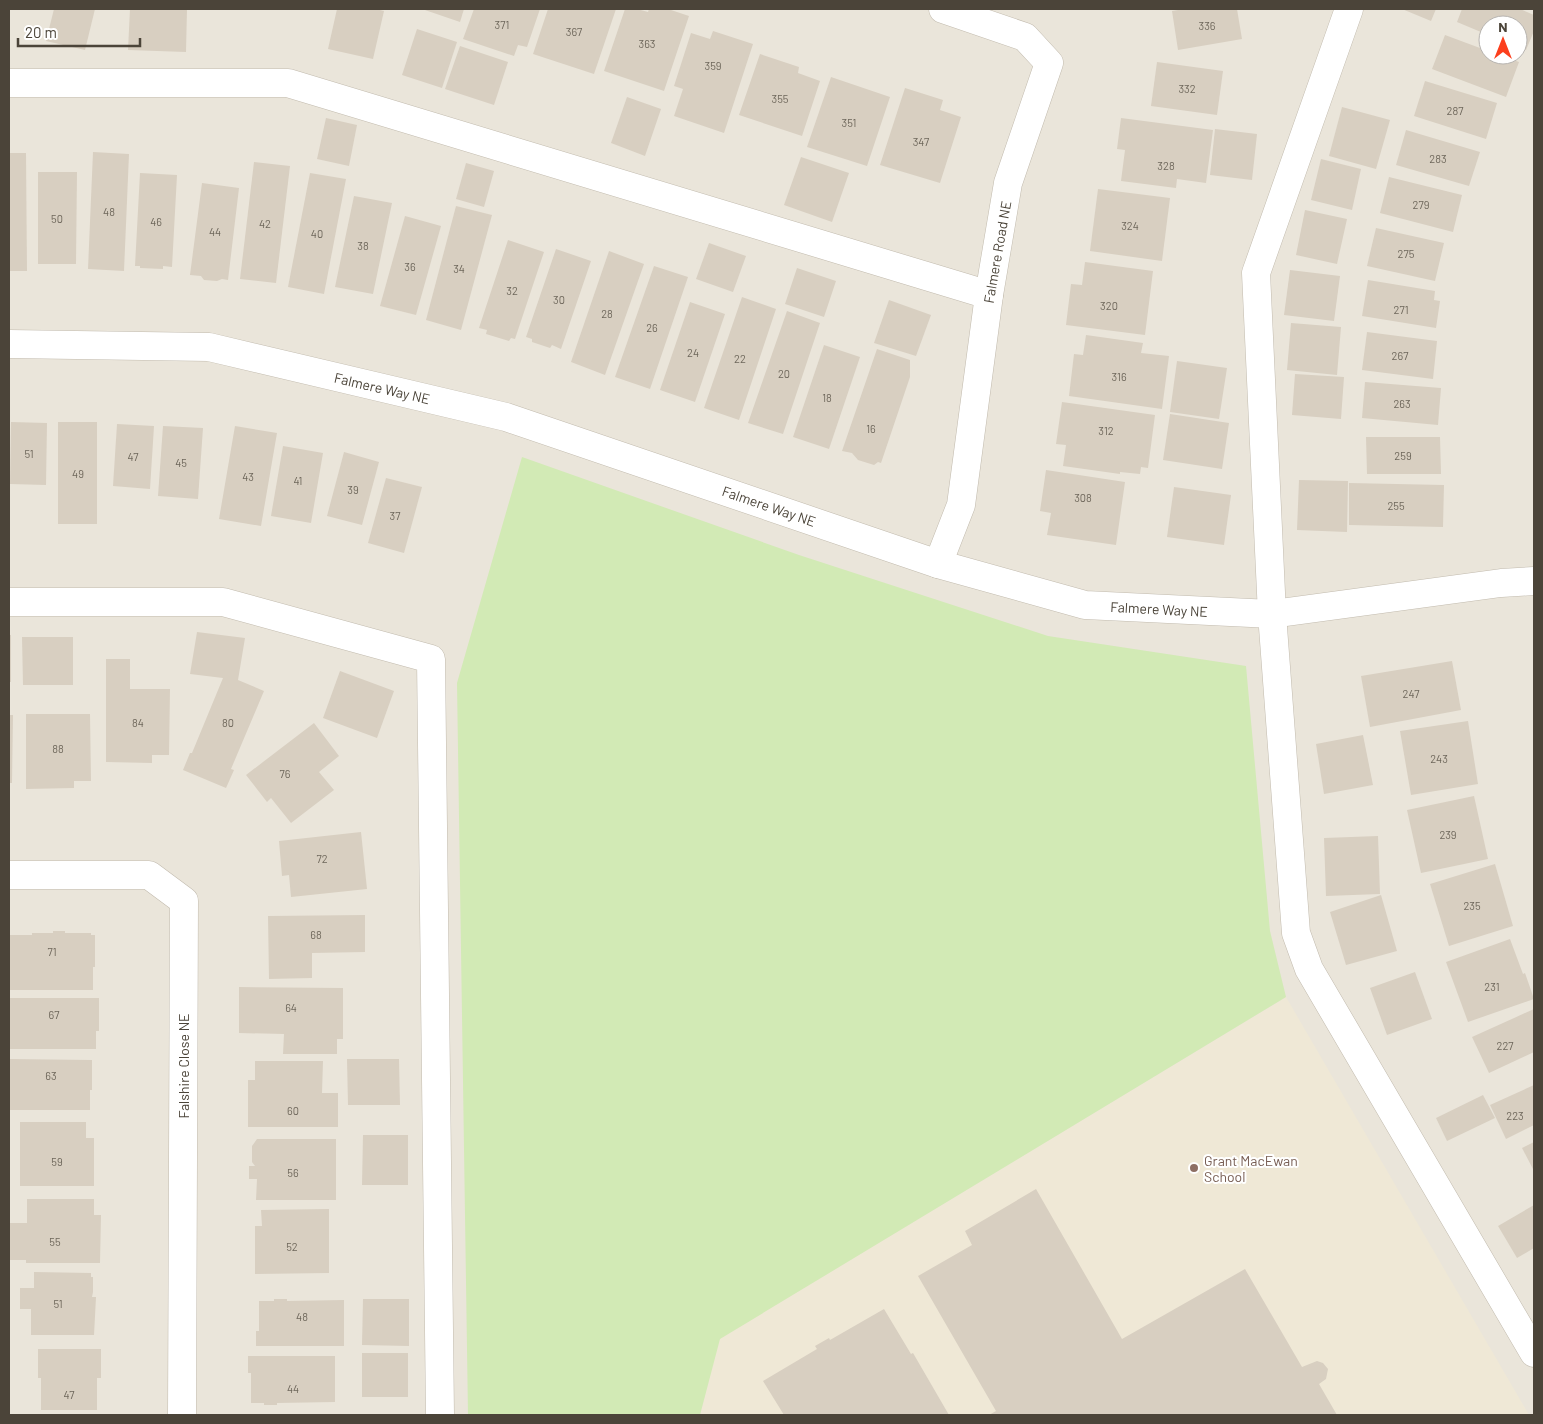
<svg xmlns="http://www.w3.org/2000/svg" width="1543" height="1424" font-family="Barlow,sans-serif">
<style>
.residential{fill:#eae5da;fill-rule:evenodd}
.education{fill:#efe8d6}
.green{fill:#d2eab5}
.building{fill:#d8cfc1}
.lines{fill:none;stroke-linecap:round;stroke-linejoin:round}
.minor-casing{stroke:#c2bbae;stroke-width:29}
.minor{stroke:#fff;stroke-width:28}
.education-dot{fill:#8d6e63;stroke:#fff;stroke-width:2}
.labels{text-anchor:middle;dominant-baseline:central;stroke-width:4;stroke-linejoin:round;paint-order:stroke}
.number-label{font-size:11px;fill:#6e675b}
.street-label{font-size:14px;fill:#4b4439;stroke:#fff}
.education-label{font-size:14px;fill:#785e54;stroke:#fff;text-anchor:start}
</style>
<rect width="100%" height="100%" fill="#f6f3ec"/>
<path class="residential" d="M 9,9 L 1534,9 L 1534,1415 L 9,1415 ZM 1488,25 L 1518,25 L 1518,55 L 1488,55 Z"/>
<polygon class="education" points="1286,997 1529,1415 700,1415 719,1339"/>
<polygon class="green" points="522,457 799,555 1048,636 1246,666 1270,931 1286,997 720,1339 700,1415 468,1415 457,683"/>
<g class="building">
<polygon points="54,9 95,9 85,50 46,41"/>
<polygon points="130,9 187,9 186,52 128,50"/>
<polygon points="337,9 376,9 384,11 373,59 328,49"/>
<polygon points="422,9 464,9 460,22"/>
<polygon points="474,9 540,9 527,47 518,45 514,56 463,39"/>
<polygon points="548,9 616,9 594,74 533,54"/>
<polygon points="625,9 637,9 648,12 649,9 668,9 689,16 664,91 604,71"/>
<polygon points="1178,9 1237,9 1242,39 1178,50 1172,11 1178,10"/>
<polygon points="1402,9 1436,9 1431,21"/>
<polygon points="1462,9 1520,9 1534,15 1534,31 1526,50 1518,47 1518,25 1488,25 1488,35 1457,22"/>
<polygon points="417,29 457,42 442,88 402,75"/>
<polygon points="713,31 753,44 724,133 674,116 683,89 674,86 691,33 710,39"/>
<polygon points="1445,35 1488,51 1488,55 1499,55 1519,62 1506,97 1432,69"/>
<polygon points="460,46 508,62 494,105 445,89"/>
<polygon points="760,54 799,67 798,73 820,81 802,136 739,115"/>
<polygon points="1157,62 1223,71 1217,115 1151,106"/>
<polygon points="831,77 890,97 867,166 807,147"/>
<polygon points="1425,81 1497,103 1486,139 1414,116"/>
<polygon points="905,88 943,100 940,110 961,117 940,183 880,165"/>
<polygon points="627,97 661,109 645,156 611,143"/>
<polygon points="1342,107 1390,120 1376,169 1329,156"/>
<polygon points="326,118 357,125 349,166 317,159"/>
<polygon points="1121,118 1213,130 1206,183 1177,179 1176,188 1121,181 1125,150 1117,149"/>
<polygon points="1215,129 1257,134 1252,180 1210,175"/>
<polygon points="1406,130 1480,152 1469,186 1396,165"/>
<polygon points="93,152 129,154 124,271 88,269"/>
<polygon points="9,153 26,153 27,271 9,271"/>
<polygon points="801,157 849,173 832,222 784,205"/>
<polygon points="1321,159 1361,169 1352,210 1311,200"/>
<polygon points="254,162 290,166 276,283 240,279"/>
<polygon points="466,163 494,171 484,207 456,199"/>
<polygon points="38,172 77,172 76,264 38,264"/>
<polygon points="140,173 177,175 172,267 163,266 163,269 140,268 140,266 135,266"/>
<polygon points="310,173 346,179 324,294 288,287"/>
<polygon points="1389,177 1462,195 1453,232 1380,213"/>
<polygon points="202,183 239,188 228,280 222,279 217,281 204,280 201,276 190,275"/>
<polygon points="1098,189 1170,198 1162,261 1090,251"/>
<polygon points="354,196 392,203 373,294 335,287"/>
<polygon points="456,206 492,215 461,330 426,320"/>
<polygon points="1305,210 1347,219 1337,264 1296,255"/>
<polygon points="405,216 441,226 416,315 380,306"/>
<polygon points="1376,228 1444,243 1435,281 1367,266"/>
<polygon points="508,240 544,252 515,339 511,338 509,341 486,334 487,330 479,328"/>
<polygon points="709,243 746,256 733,292 696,279"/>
<polygon points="556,249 591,261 561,349 552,345 550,348 532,342 532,339 526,337"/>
<polygon points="609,251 644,264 605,375 571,362"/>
<polygon points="1085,262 1153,271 1145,335 1066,325 1071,284 1082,285"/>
<polygon points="654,266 688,277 650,389 615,377"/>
<polygon points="797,268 836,281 824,317 785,304"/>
<polygon points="1290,270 1340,276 1334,321 1284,315"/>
<polygon points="1368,280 1435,291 1434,300 1440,301 1436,328 1362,316"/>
<polygon points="742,297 776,309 739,420 704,408"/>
<polygon points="889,300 931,315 916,356 874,343"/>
<polygon points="690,302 725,314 695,402 660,390"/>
<polygon points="787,311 820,323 783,434 748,423"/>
<polygon points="1291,323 1341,327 1337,375 1287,370"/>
<polygon points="1367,332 1437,341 1433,379 1362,370"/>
<polygon points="1086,335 1143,343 1141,353 1169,356 1162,409 1069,396 1074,354 1083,355"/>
<polygon points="824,345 860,357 829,449 793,437"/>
<polygon points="877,349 910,360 910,377 881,463 878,462 874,465 858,460 852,453 842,451"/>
<polygon points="1177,361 1227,368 1219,419 1170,412"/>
<polygon points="1295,374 1344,377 1341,419 1292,415"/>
<polygon points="1365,382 1441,388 1438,425 1362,418"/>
<polygon points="1062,402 1155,415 1148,468 1141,467 1140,474 1120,472 1120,474 1063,466 1066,445 1056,444"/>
<polygon points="1170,414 1229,423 1222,469 1163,460"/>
<polygon points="11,422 47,423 46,485 10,484"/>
<rect x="58" y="422" width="39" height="102"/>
<polygon points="117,424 154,426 150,489 113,486"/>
<polygon points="163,426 203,428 198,499 158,496"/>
<polygon points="235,426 277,433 261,526 219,519"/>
<polygon points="1366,437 1440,437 1441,474 1367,474"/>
<polygon points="283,446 323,453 311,523 271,516"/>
<polygon points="344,452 379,462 362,525 327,516"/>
<polygon points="1046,470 1125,482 1116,545 1047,535 1051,513 1040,511"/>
<polygon points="386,478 422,487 404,553 368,543"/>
<polygon points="1299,480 1348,481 1347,532 1297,530"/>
<polygon points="1349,483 1444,485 1443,527 1349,525"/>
<polygon points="1174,487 1231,495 1224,545 1167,537"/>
<polygon points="197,632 245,638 238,680 264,691 231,769 234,770 226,788 183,770 190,753 192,753 223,678 190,674"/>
<rect x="9" y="635" width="2" height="47"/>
<polygon points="22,637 73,637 73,685 23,685"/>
<polygon points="106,659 130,659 130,689 170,689 169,755 152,755 152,763 106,762"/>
<polygon points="1452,661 1461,710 1370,727 1361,676"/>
<polygon points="340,671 394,691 377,738 323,718"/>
<polygon points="26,714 90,714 91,781 74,781 74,788 26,789"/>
<polygon points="9,715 13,715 12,783 9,783"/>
<polygon points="1468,721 1478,784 1411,795 1400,731"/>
<polygon points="314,723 339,756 319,772 334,790 291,823 271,798 267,802 246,775"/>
<polygon points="1363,735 1373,785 1324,794 1316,744"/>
<polygon points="1474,796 1488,859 1421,873 1407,810"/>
<polygon points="361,832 367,889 291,897 289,875 282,876 279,841"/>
<polygon points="1378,836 1380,894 1326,896 1324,838"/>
<polygon points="1495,864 1513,926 1449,946 1430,884"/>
<polygon points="1381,895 1397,951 1346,965 1330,912"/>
<polygon points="365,915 365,952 312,953 312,978 269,979 268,916"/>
<polygon points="53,931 65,931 65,933 91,933 91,935 95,935 95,967 93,967 93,990 9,990 9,935 32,935 32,933 53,933"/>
<polygon points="1510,939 1523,974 1525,973 1534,999 1468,1022 1446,962"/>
<polygon points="1415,972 1432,1019 1387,1035 1370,988"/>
<polygon points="239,987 343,988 343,1039 337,1039 337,1054 283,1054 284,1034 239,1033"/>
<polygon points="9,998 99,998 99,1031 96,1031 96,1049 9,1049"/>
<polygon points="1534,1009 1534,1052 1489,1073 1472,1037"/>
<polygon points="9,1059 92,1060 92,1090 90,1090 90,1110 9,1110"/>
<polygon points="347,1059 399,1059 400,1105 348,1105"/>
<polygon points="255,1061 323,1061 322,1093 338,1093 338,1127 248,1127 248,1080 255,1080"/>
<polygon points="1534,1085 1534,1125 1506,1139 1490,1105"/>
<polygon points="1483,1095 1495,1118 1447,1141 1436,1118"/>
<polygon points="20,1122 86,1122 86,1138 94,1138 94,1186 20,1186"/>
<polygon points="363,1135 408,1135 408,1185 362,1185"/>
<polygon points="257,1139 336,1139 336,1200 256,1200 257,1179 249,1179 249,1166 255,1166 252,1162 252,1146"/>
<polygon points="1534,1142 1534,1171 1522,1148"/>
<polygon points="1036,1189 1122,1339 1245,1269 1302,1367 1317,1361 1323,1363 1328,1369 1326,1379 1319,1384 1337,1415 989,1415 996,1411 918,1276 972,1245 965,1231"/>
<polygon points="27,1199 94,1199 94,1215 101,1215 100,1263 26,1263 26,1260 9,1260 9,1223 27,1223"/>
<polygon points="1534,1205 1534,1248 1517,1258 1498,1226"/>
<polygon points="329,1209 329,1273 255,1274 255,1226 262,1226 261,1210"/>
<polygon points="34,1272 91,1273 91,1277 93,1277 93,1292 92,1297 96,1297 94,1335 31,1335 31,1309 20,1309 20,1288 34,1288"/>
<polygon points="274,1299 287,1299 287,1301 344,1300 344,1346 256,1346 256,1331 259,1331 259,1301 274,1301"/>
<polygon points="363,1299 409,1299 409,1346 362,1345"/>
<polygon points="884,1309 911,1354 913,1353 949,1415 784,1415 763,1381 817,1349 815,1346 829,1338 830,1340"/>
<polygon points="38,1349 101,1349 101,1378 97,1378 97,1410 41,1410 41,1378 38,1378"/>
<rect x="362" y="1353" width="46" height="44"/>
<polygon points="248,1356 335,1356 335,1402 277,1403 277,1405 264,1405 264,1403 251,1403 251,1373 248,1373"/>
</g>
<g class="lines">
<g class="minor-casing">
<g id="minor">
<polyline points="1349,9 1256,273 1272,614 1296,933 1309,969 1534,1353"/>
<polyline points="9,83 288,83 989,295"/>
<polyline points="9,344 209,347 506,417 938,564 1085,605 1272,614 1501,583 1534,581"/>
<polyline points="938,564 961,505 989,295 1008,183 1049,63 1025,37 943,9"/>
<polyline points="9,602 223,602 431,659 440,1415"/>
<polyline points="9,875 149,875 184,901 182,1415"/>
</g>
</g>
<use href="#minor" class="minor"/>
</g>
<circle class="education-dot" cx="1194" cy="1168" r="5"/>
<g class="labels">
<g class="number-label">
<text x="502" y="24">371</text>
<text x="1207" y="25">336</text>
<text x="574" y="31">367</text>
<text x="647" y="43">363</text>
<text x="713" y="65">359</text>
<text x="1187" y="88">332</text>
<text x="780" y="98">355</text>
<text x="1455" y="110">287</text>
<text x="849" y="122">351</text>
<text x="921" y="141">347</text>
<text x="1438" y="158">283</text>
<text x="1166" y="165">328</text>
<text x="1421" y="204">279</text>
<text x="109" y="211">48</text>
<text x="57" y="218">50</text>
<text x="156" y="221">46</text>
<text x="265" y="223">42</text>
<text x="1130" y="225">324</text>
<text x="215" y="231">44</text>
<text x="317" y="233">40</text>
<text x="363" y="245">38</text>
<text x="1406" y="253">275</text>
<text x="410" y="266">36</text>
<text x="459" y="268">34</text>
<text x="512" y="290">32</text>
<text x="559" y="299">30</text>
<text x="1109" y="305">320</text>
<text x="1401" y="309">271</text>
<text x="607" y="313">28</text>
<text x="652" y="327">26</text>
<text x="693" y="352">24</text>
<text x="1400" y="355">267</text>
<text x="740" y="358">22</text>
<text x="784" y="373">20</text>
<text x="1119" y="376">316</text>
<text x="827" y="397">18</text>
<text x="1402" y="403">263</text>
<text x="871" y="428">16</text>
<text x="1106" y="430">312</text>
<text x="29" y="453">51</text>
<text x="1403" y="455">259</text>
<text x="133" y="456">47</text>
<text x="181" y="462">45</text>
<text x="78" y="473">49</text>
<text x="248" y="476">43</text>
<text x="298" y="480">41</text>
<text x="353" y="489">39</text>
<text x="1083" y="497">308</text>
<text x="1396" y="505">255</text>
<text x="395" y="515">37</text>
<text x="1411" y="693">247</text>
<text x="138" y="722">84</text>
<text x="228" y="722">80</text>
<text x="58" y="748">88</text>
<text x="1439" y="758">243</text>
<text x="285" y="773">76</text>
<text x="1448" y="834">239</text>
<text x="322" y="858">72</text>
<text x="1472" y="905">235</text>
<text x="316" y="934">68</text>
<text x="52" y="951">71</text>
<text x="1492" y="986">231</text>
<text x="291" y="1007">64</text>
<text x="54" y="1014">67</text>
<text x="1505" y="1045">227</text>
<text x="51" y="1075">63</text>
<text x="293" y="1110">60</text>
<text x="1515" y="1115">223</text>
<text x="57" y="1161">59</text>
<text x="293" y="1172">56</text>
<text x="55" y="1241">55</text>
<text x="292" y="1246">52</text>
<text x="58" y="1303">51</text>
<text x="302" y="1316">48</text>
<text x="293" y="1388">44</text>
<text x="69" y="1394">47</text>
</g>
<g class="street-label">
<text transform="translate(997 252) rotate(-80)">Falmere Road NE</text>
<text transform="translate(382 388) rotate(13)">Falmere Way NE</text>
<text transform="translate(769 506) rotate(19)">Falmere Way NE</text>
<text transform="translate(1159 609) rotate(3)">Falmere Way NE</text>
<text transform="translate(183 1066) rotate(-90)">Falshire Close NE</text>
</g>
<g class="education-label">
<text x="1204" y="1160">Grant MacEwan<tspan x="1204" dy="16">School</tspan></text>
</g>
</g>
<rect width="1543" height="1424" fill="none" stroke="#4b4439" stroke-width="20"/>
<g transform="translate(1503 40)"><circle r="24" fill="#ffffff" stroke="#b7b4b0"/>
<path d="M0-4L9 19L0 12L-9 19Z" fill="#fc3f1d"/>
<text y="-8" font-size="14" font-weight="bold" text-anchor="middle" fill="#4b4439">N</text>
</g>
<path d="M18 38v8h122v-8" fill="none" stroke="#4b4439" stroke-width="2.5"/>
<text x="25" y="38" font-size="15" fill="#4b4439" stroke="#ffffff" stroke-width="4" paint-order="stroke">20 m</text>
</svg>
